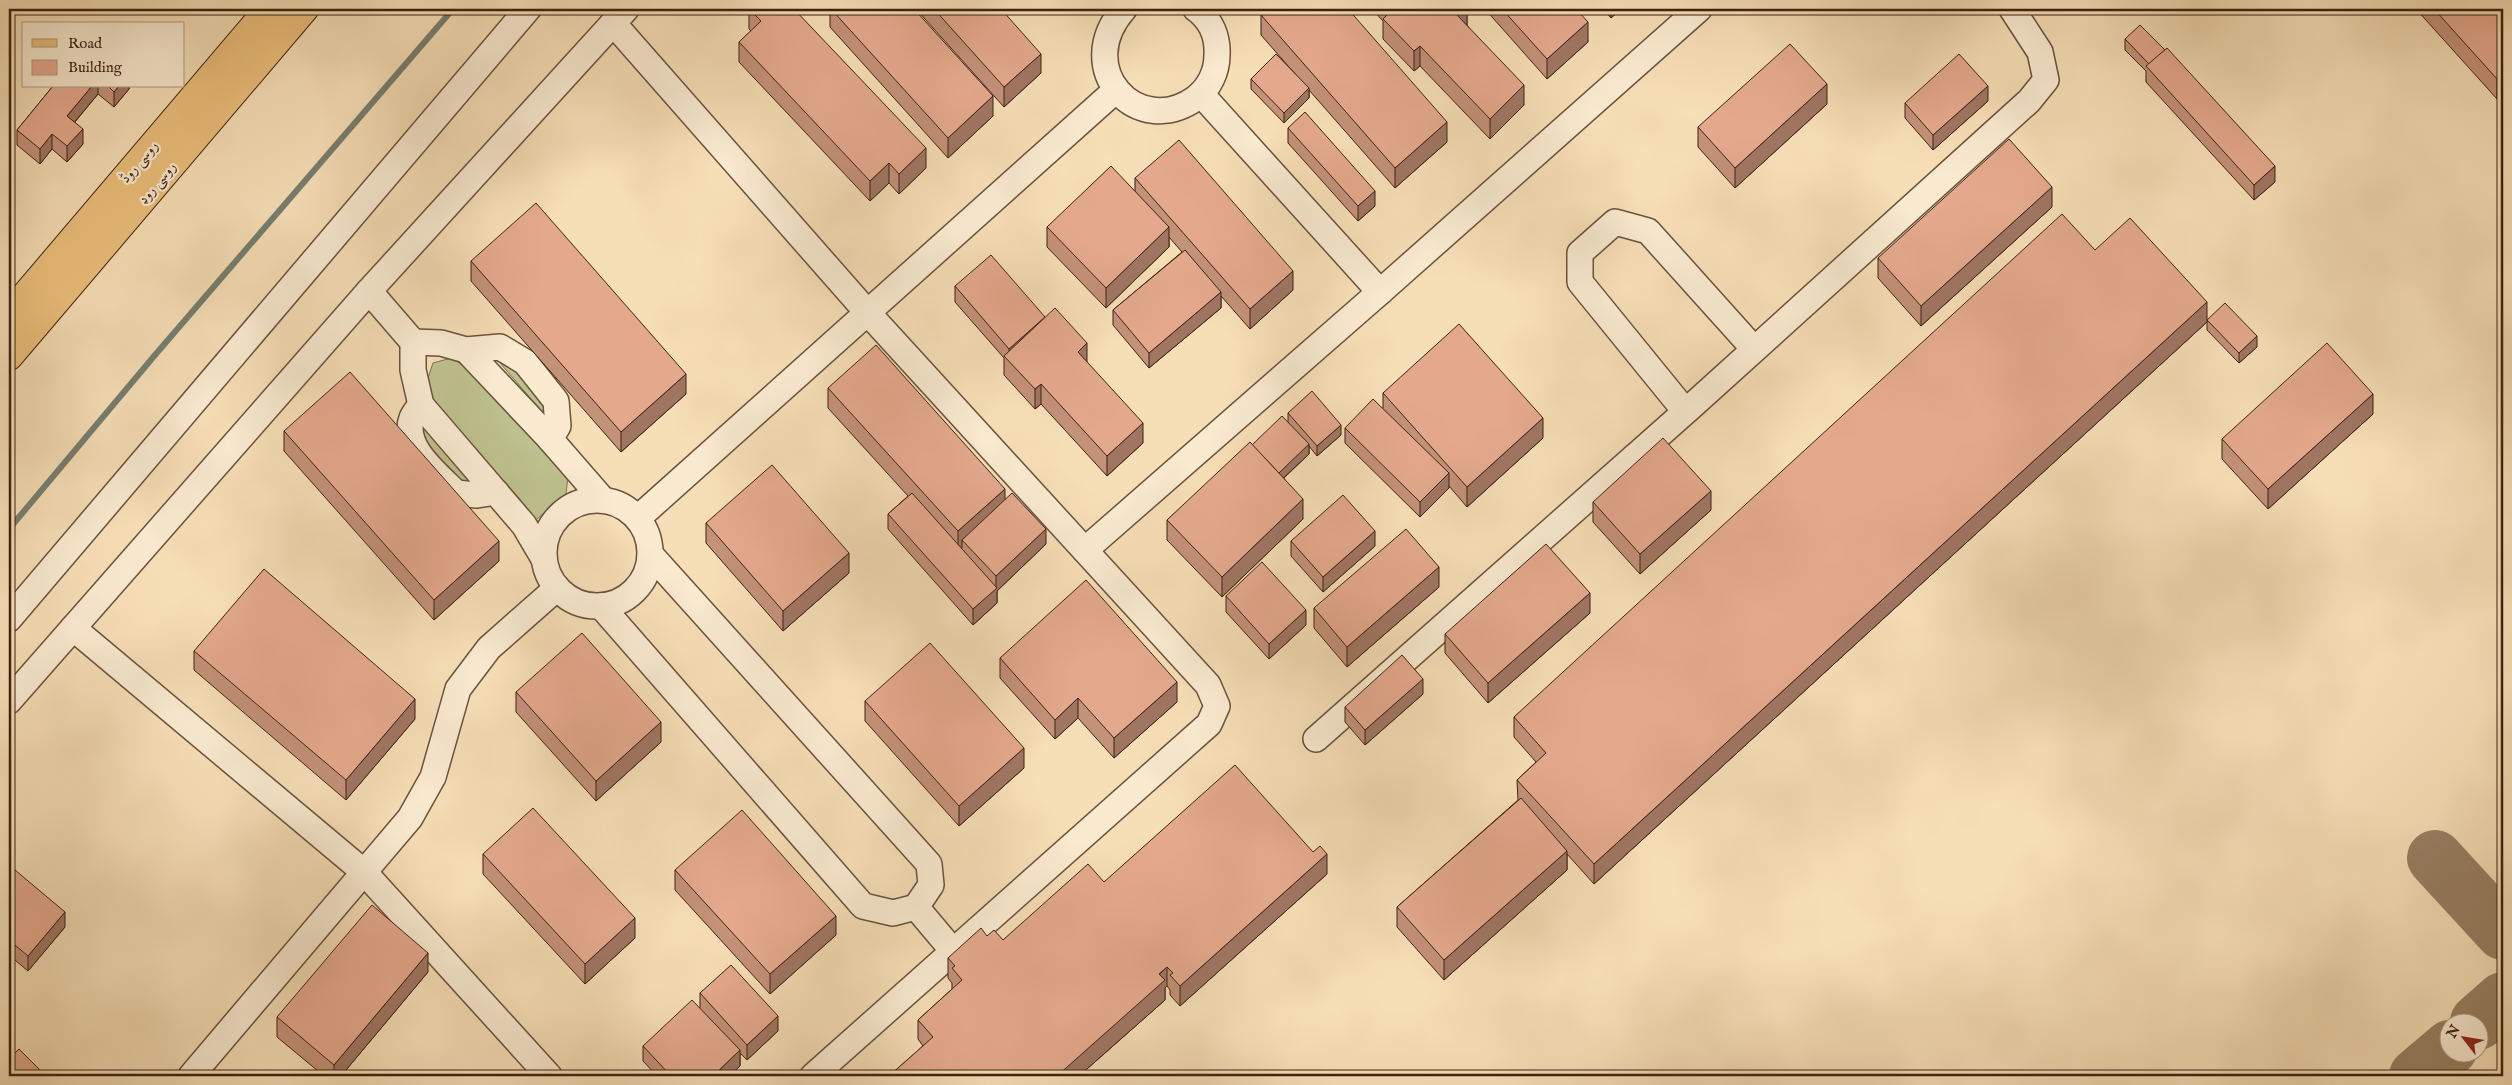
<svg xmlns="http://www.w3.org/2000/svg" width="2512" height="1085" font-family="'IM FELL English',Amiri,serif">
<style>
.grass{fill:#bdc18d;stroke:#7c7250}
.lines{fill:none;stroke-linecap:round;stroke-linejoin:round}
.stream{stroke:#767f71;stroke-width:6}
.taxiway{stroke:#988064;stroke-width:56}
.minor-casing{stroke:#6a523c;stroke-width:28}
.major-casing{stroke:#3b2313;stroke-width:30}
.minor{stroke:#f9ead0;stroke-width:25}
.major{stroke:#ebbf7b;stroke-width:28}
.wall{fill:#c49179;stroke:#3b2313}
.shaded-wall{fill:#a07663;stroke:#3b2313}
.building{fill:#e4a98d;stroke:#3b2313}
.labels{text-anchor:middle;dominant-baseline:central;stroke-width:4.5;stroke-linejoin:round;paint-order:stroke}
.street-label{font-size:15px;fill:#3b2313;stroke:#f9ead0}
</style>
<rect width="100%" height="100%" fill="#f6deb6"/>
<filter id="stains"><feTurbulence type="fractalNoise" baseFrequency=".004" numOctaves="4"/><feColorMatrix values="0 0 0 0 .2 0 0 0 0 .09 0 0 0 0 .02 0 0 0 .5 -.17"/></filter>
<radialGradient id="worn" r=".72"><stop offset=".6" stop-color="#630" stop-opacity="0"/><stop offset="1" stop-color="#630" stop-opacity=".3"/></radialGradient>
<g class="grass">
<polygon points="494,356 507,359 546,401 545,415"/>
<polygon points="451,358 468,368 568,476 566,494 536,520 432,399 427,381 433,363"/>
<polygon points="422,423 474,483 458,484 425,448"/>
</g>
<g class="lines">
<polyline class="stream" points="9,529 155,355 453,9"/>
<g class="taxiway">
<polyline points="2435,858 2503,932"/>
<polyline points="2478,1022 2503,1000"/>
<polyline points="2417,1076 2450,1048"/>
</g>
<g class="minor-casing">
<g id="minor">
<path d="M 1124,9 C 1071,69 1138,140 1196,98 C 1209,88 1217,72 1217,55 C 1218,37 1211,20 1196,9"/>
<polyline points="613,23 867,312 1208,685 1217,706 1209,724 813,1076"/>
<polyline points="1201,94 1380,292"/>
<polyline points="369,291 413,342 413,370 421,405 524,525 544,559"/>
<polyline points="413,342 441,343 466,350 550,439 603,500"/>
<polyline points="466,350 500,347 525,362 556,401 558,426 550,439"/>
<path d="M 421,405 C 418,409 414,413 412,418 C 401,447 439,475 456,493 L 477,495 L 496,492"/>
<polyline points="1685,411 1580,282 1580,253 1615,222 1648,231 1754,349"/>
<circle cx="597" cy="553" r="53"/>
<polyline points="638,518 1116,90"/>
<polyline points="1085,550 1380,292 1699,9"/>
<polyline points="601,606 863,906 893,913 916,907 931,885 929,864 651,555"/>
<polyline points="9,619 528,9"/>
<polyline points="73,628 364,872 549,1076"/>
<polyline points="9,701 369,291 626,9"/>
<polyline points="1316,739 1693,405 2029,101 2046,80 2040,52 2012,9"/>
<polyline points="916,907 953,951"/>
<polyline points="191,1076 410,818 433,777 458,689 489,648 557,588"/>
</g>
</g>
<g class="major-casing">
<g id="major">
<polyline points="9,315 269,9"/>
<polyline points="9,356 304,9"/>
</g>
</g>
<use href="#minor" class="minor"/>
<use href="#major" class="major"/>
</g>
<g class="wall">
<polygon points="749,9 926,168 899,194 889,183 870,201 739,62 739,42 751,31 749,29"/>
<polygon points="830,9 914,9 993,116 948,158 830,27"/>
<polygon points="916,9 1001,9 1041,73 1004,107"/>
<polygon points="1372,9 1467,9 1467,25 1524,105 1490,139 1420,66 1414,71 1383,39 1383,21"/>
<polygon points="1485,9 1576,9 1588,42 1547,79"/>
<polygon points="1603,9 1621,9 1611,18"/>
<polygon points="2416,9 2503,9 2497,99"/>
<polygon points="1261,15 1447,142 1395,188 1309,90 1309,98 1284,123 1251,89 1251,79 1296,75 1261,35"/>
<polygon points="2125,39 2275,182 2254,200 2146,82 2146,71 2125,50"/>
<polygon points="53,86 129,86 129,89 114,107 98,94 75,122 83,144 67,162 52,149 40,164 17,145 17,130"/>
<polygon points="1988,101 1933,150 1905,118 1905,103"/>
<polygon points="1827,104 1735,188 1698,147 1698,127"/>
<polygon points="1288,128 1375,206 1358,221 1288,143"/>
<polygon points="1135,178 1293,290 1250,329 1221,296 1221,308 1149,368 1113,325 1113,310 1182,252 1169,237 1169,247 1106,308 1047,247 1047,227 1135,192"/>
<polygon points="2052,207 1921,326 1878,278 1878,258"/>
<polygon points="2095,250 2207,322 1594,884 1567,854 1567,870 1444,980 1397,927 1397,907 1518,800 1517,780 1536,762 1514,737 1514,717"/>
<polygon points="471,261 686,394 621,452 471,281"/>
<polygon points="955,286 1045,317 1087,362 1143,443 1107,476 1041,404 1035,409 1004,375 1004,358 955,302"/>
<polygon points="2207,320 2257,347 2239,363 2207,330"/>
<polygon points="828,388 1005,499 1046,544 997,591 997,603 973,625 888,529 888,514 908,496 828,408"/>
<polygon points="1383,393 1543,438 1467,507 1449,486 1449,488 1420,517 1345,443 1345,428 1383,408"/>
<polygon points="1288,413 1341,435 1317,456 1309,446 1309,454 1284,478 1303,519 1222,597 1167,540 1167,520 1252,445 1288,423"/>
<polygon points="2373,414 2268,509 2222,459 2222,439"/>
<polygon points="284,431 499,561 434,620 284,451"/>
<polygon points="1593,502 1711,510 1640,574 1593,522"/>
<polygon points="706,523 849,573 783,631 706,543"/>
<polygon points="1291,541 1375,546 1323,592 1291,556"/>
<polygon points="1439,587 1347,667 1314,628 1314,608"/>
<polygon points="1226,596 1306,625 1269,659 1226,612"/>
<polygon points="1590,613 1488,703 1445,653 1445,634"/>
<polygon points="194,651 415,719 346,800 194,670"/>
<polygon points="1000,658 1177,702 1114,758 1078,718 1055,739 1000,678"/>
<polygon points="516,692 661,742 596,801 516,712"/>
<polygon points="1423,694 1365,745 1345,722 1345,707"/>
<polygon points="865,701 1024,768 959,826 865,721"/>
<polygon points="483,854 635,938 585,984 483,874"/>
<polygon points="9,865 65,927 28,971 9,955"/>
<polygon points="675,870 836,935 770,994 675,890"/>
<polygon points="1327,874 1180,1006 1170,995 1170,990 1167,986 1165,988 1165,1000 1079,1076 889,1076 923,1046 918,1039 918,1020 952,989 952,983 948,978 948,958 987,936 1003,940 1104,882"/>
<polygon points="428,972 341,1076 324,1076 277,1037 277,1017"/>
<polygon points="700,993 778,1031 747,1060 740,1053 740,1066 729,1076 657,1076 643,1061 643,1046 700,1008"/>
</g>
<g class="shaded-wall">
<polygon points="1463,9 1467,9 1467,25 1457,15"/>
<polygon points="1611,9 1621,9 1611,18"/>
<polygon points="1588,22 1588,42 1547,79 1547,59"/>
<polygon points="1420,46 1420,66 1414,71 1414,51"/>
<polygon points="1041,54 1041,73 1004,107 1004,87"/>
<polygon points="2503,73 2503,93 2497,99 2497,79"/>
<polygon points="1827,84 1827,104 1735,188 1735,168"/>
<polygon points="1524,85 1524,105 1490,139 1490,119"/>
<polygon points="92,86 98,86 98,94 67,131 67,116"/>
<polygon points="119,86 129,86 129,89 114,107 114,92"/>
<polygon points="1988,86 1988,101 1933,150 1933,135"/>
<polygon points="1309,88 1309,98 1284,123 1284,113"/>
<polygon points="993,96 993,116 948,158 948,138"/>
<polygon points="1447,122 1447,142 1395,188 1395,168"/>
<polygon points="83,129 83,144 67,162 67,146"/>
<polygon points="52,134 52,149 40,164 40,149"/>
<polygon points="926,148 926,168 899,194 899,174"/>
<polygon points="889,163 889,183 870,201 870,181"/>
<polygon points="2275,166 2275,182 2254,200 2254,185"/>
<polygon points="2052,187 2052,207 1921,326 1921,306"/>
<polygon points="1375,191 1375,206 1358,221 1358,206"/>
<polygon points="1169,227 1169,247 1106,308 1106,288"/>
<polygon points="1293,271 1293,290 1250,329 1250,309"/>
<polygon points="1221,292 1221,308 1149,368 1149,353"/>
<polygon points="2207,302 2207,322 1594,884 1594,864"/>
<polygon points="1045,317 1009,361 1009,349"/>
<polygon points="2257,336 2257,347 2239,363 2239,353"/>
<polygon points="1087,343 1087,363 1078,352"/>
<polygon points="686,374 686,394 621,452 621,432"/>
<polygon points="1041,384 1041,404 1035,409 1035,389"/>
<polygon points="2373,394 2373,414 2268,509 2268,489"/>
<polygon points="1543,418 1543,438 1467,507 1467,487"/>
<polygon points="1143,423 1143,443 1107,476 1107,456"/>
<polygon points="1341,425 1341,435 1317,456 1317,446"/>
<polygon points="1309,444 1309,454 1278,483 1278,473"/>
<polygon points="1449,473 1449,488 1420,517 1420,502"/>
<polygon points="1005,489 1005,509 962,540 962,548 958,551 958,531"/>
<polygon points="1711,491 1711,510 1640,574 1640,554"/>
<polygon points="1303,499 1303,519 1222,597 1222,577"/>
<polygon points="1046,529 1046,544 997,591 997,603 973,625 973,609 996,588 996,576"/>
<polygon points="1375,531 1375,546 1323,592 1323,577"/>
<polygon points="499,541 499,561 434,620 434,600"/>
<polygon points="849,553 849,573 783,631 783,611"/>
<polygon points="1439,567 1439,587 1347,667 1347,647"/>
<polygon points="1590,593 1590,613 1488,703 1488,683"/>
<polygon points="1306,610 1306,625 1269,659 1269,644"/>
<polygon points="1423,679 1423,694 1365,745 1365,730"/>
<polygon points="1177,682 1177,702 1114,758 1114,738"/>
<polygon points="1078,698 1078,718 1055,739 1055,720"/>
<polygon points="415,699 415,719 346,800 346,780"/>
<polygon points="661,722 661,742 596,801 596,781"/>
<polygon points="1024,748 1024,768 959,826 959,806"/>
<polygon points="1567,851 1567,870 1444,980 1444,960"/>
<polygon points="1327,854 1327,874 1180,1006 1180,986"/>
<polygon points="65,912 65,927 28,971 28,956"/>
<polygon points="836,916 836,935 770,994 770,974"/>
<polygon points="635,918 635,938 585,984 585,964"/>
<polygon points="428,953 428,972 341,1076 334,1076 334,1065"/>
<polygon points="1167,967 1167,986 1165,988 1165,1000 1079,1076 1057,1076"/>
<polygon points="778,1016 778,1031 747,1060 747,1045"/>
<polygon points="740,1050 740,1066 729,1076 713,1076"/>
<polygon points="41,1071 41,1076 36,1076"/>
</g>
<g class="building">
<polygon points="749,9 794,9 926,148 899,174 889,163 870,181 739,42 761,21"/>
<polygon points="831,9 914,9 993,96 948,138"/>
<polygon points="934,9 1001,9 1041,54 1004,87"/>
<polygon points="1268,9 1348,9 1447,122 1395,168 1261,15"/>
<polygon points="1393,9 1463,9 1457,15 1524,85 1490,119 1420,46 1414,51 1383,19"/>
<polygon points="1502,9 1576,9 1588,22 1547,59"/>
<polygon points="2434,9 2503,9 2503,73 2497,79"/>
<polygon points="2140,25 2165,50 2149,64 2125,39"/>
<polygon points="1790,44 1827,84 1735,168 1698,127"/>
<polygon points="2167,48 2275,166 2254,185 2146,66"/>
<polygon points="1276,54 1309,88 1284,113 1251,79"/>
<polygon points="1959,54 1988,86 1933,135 1905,103"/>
<polygon points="53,86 92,86 67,116 83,129 67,146 52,134 40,149 17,130"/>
<polygon points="108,86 119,86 114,92"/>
<polygon points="1305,112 1375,191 1358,206 1288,128"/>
<polygon points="2009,139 2052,187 1921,306 1878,258"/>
<polygon points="1179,140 1293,271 1250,309 1135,178"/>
<polygon points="1111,166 1169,227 1106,288 1047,227"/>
<polygon points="536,203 686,374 621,432 471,261"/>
<polygon points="2062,214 2095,250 2130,218 2207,302 1594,864 1517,780 1546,753 1514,717"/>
<polygon points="1185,250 1221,292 1149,353 1113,310"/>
<polygon points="991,255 1045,317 1009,349 955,286"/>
<polygon points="2225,303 2257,336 2239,353 2207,320"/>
<polygon points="1055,308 1087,343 1078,352 1143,423 1107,456 1041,384 1035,389 1004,356"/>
<polygon points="1459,324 1543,418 1467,487 1383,393"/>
<polygon points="2327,343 2373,394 2268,489 2222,439"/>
<polygon points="876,345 1005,489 958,531 828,388"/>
<polygon points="350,372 499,541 434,600 284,431"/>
<polygon points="1312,391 1341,425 1317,446 1288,413"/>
<polygon points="1373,399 1449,473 1420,502 1345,428"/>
<polygon points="1282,416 1309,444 1279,473 1252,445"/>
<polygon points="1663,438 1711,491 1640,554 1593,502"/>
<polygon points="1250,442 1303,499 1222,577 1167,520"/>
<polygon points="772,465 849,553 783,611 706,523"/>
<polygon points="912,493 997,588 973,609 888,514"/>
<polygon points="1012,493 1046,529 996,576 962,540"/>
<polygon points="1343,495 1375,531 1323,577 1291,541"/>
<polygon points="1406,529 1439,567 1347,647 1314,608"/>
<polygon points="1546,544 1590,593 1488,683 1445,634"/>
<polygon points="1262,562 1306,610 1269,644 1226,596"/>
<polygon points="264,569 415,699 346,780 194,651"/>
<polygon points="1086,580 1177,682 1114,738 1078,698 1055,720 1000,658"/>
<polygon points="582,633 661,722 596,781 516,692"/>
<polygon points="930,643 1024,748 959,806 865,701"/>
<polygon points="1402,655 1423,679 1365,730 1345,707"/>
<polygon points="1235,765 1313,852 1320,846 1327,854 1180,986 1170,975 1173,973 1167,967 1159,974 1165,980 1057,1076 889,1076 933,1037 918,1020 962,980 952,968 955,966 948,958 981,928 987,936 994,930 1003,940 1088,864 1104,882"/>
<polygon points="1521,798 1567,851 1444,960 1397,907"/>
<polygon points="533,808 635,918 585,964 483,854"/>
<polygon points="742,810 836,916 770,974 675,870"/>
<polygon points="9,865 65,912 28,956 9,940"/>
<polygon points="372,905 428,953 334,1065 277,1017"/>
<polygon points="731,965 778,1016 747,1045 700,993"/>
<polygon points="692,1000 740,1050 713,1076 671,1076 643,1046"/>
<polygon points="19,1049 41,1071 36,1076 9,1076 9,1059"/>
</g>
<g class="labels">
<g class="street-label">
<text transform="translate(139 162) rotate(-50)">روسی روڈ</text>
<text transform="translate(157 183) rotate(-50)">روسی روډ</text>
</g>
</g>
<rect width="2512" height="1085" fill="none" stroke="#f6deb6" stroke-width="30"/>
<rect x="10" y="10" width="2492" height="1065" fill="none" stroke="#3b2313" stroke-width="2.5"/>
<rect x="15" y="15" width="2482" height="1055" fill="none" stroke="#3b2313"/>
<rect x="22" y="22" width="162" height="65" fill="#f9ead0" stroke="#ad9a84"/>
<rect x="32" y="39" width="25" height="8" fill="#ebbf7b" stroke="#ad9a84"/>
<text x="68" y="48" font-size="15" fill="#3b2313">Road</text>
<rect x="32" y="60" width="25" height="15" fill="#e4a98d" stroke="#ad9a84"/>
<text x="68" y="72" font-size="15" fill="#3b2313">Building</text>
<g transform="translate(2464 1038) rotate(301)"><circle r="24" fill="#f9ead0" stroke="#ad9a84"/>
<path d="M0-4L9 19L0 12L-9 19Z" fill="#8f2418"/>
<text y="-8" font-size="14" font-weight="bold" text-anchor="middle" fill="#3b2313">N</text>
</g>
<rect width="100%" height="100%" filter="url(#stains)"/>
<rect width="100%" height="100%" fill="url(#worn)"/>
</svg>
